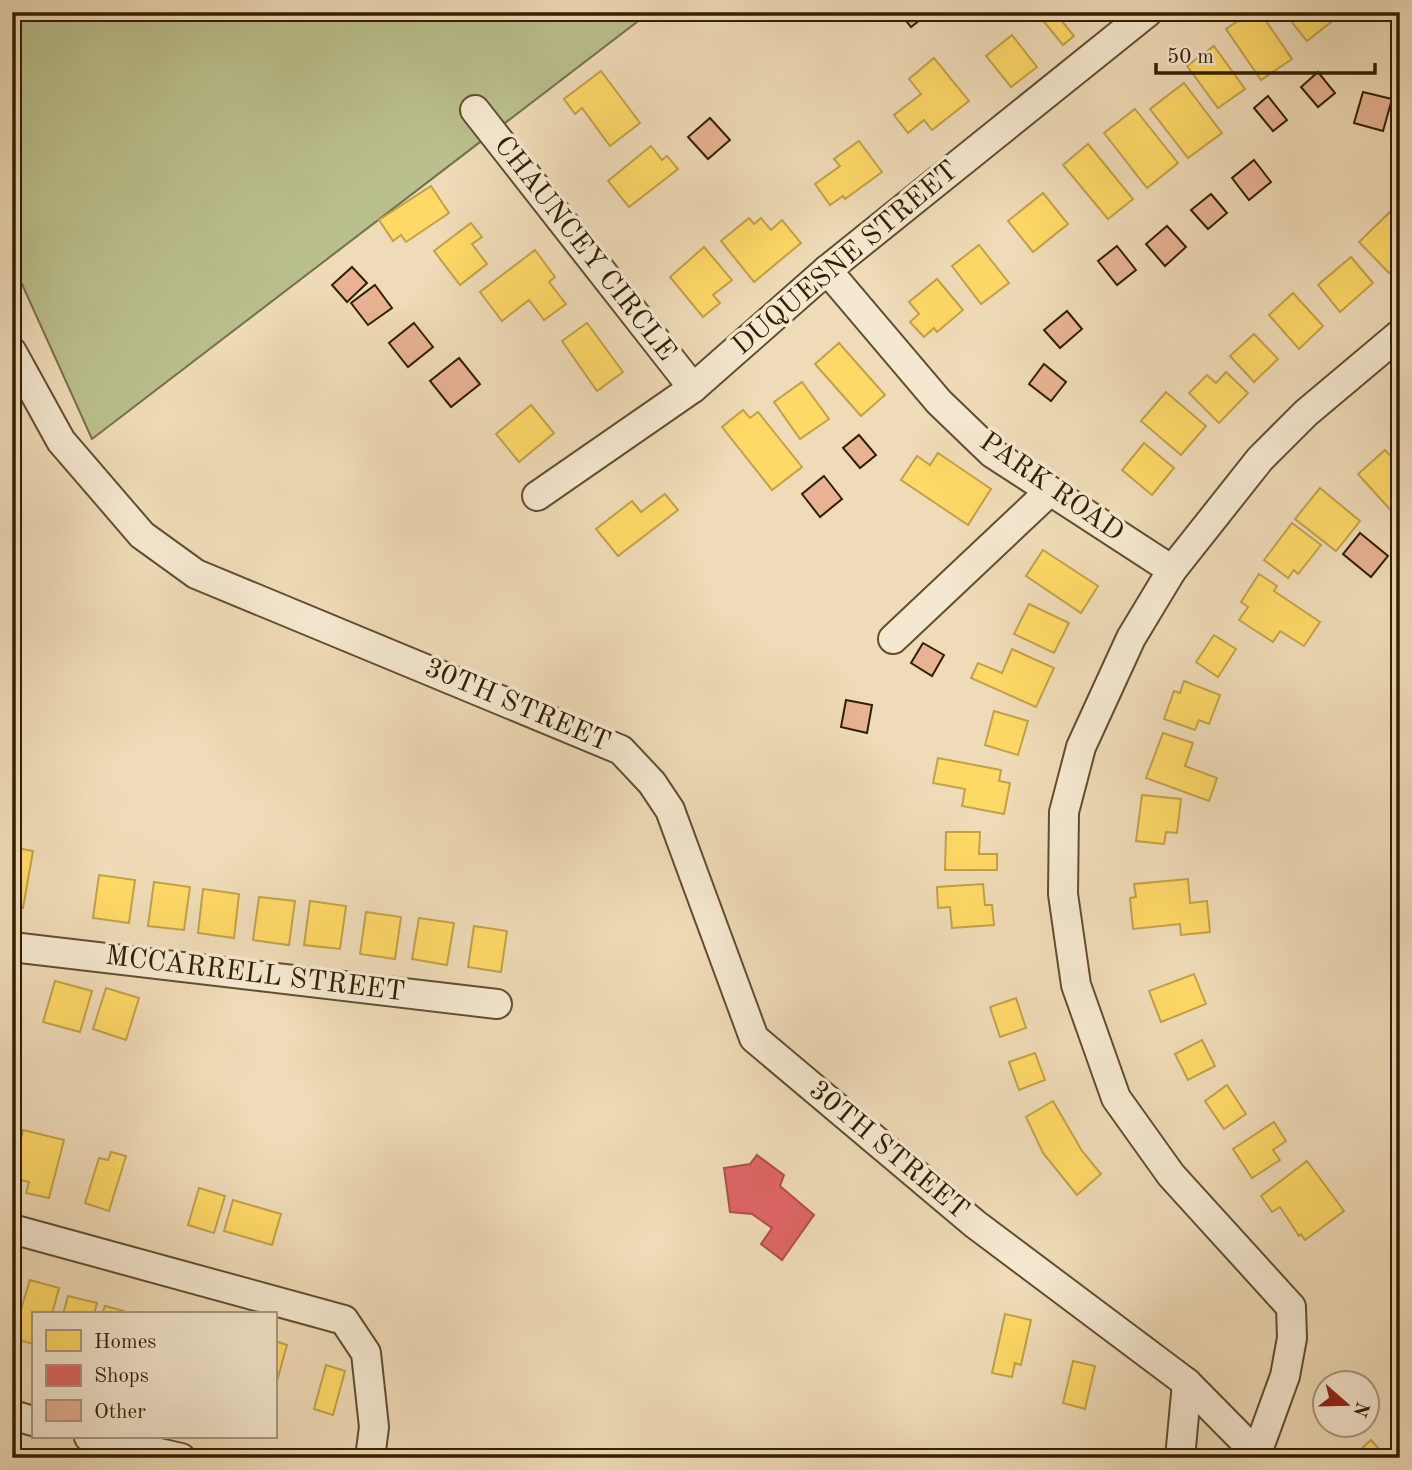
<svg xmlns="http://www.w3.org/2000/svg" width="1412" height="1470" font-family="'Old Standard TT',serif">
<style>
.green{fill:#bac08d;stroke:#767048;stroke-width:2}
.homes{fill:#ffd966;stroke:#c2a148;stroke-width:2}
.shops{fill:#e06666;stroke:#ac5148;stroke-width:2}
.building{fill:#e8b293;stroke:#321f02;stroke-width:2}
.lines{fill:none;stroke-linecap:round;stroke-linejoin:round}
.minor-casing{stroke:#614e2f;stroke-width:32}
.minor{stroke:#f5e8d0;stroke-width:28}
.labels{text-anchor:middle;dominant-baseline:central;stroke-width:7;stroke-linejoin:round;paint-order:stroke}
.street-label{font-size:28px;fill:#321f02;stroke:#f5e8d0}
</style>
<rect width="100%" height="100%" fill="#efdbb7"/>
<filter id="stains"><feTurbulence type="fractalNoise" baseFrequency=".00286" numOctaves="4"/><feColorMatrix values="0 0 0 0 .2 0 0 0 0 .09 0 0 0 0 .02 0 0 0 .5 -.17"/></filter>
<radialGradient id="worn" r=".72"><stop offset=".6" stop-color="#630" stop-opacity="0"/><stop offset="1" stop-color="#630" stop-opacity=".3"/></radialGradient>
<polygon class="green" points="12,12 650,12 92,439 12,262"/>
<g class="homes">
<polygon points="1036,12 1070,12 1061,20 1074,36 1063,45"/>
<polygon points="1251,12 1260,12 1292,59 1261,80 1226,29"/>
<polygon points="1291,12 1332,12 1336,18 1307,41 1287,16"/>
<polygon points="1345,12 1363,12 1352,21"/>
<polygon points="1012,35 1037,67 1011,87 986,56"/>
<polygon points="1214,46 1245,89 1218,108 1187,66"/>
<polygon points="934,58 969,101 932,130 924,120 908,133 894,115 921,94 909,79"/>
<polygon points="601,71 640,123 610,146 582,108 575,114 564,99"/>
<polygon points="1184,83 1222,133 1188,158 1150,109"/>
<polygon points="1135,109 1178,163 1147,188 1104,133"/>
<polygon points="859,141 882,172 845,199 843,196 830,205 815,184 840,166 834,159"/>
<polygon points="1088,144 1133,199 1108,219 1063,165"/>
<polygon points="651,146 662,160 667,156 678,169 629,207 608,181"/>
<polygon points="431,186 449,213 406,242 401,235 393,241 379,220"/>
<polygon points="1043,193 1068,224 1033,252 1008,221"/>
<polygon points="1392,210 1400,218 1400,262 1389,273 1359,242"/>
<polygon points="749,218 754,224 761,218 771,230 782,220 801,243 754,282 721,241"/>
<polygon points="471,223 482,237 472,244 487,264 460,285 434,251"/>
<polygon points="979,245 1009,283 981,304 952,266"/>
<polygon points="704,247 732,280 713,295 720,303 703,317 670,277"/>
<polygon points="535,250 555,277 549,282 566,304 544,320 529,300 502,321 480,292"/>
<polygon points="1351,257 1373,283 1340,312 1318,285"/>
<polygon points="937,279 963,310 937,332 934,328 924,337 910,322 919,314 909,302"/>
<polygon points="1293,293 1323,326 1299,349 1269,315"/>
<polygon points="587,323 623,372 597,391 562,341"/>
<polygon points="1254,334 1278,359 1254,382 1230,356"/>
<polygon points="839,343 885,395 861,416 815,364"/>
<polygon points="1226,372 1248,393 1219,423 1189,393 1207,375 1216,383"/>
<polygon points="802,382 829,419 800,439 774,402"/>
<polygon points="1166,392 1206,426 1181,455 1141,421"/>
<polygon points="531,405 554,433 519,462 496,434"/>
<polygon points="743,410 750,418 758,412 802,467 772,490 722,427"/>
<polygon points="1144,443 1174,468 1152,495 1122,470"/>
<polygon points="1385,450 1400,466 1400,513 1396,516 1358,474"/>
<polygon points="938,453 991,489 968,525 901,480 917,456 930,465"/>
<polygon points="1320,488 1360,521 1336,551 1295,519"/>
<polygon points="665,494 678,510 618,556 596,529 632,501 641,512"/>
<polygon points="1292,523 1321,545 1298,574 1294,570 1288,578 1264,560"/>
<polygon points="1043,550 1098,586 1081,613 1026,576"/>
<polygon points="1259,574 1277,586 1274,591 1320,622 1304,646 1280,631 1273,642 1239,620 1248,607 1241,602"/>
<polygon points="1029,604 1069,623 1054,653 1014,634"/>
<polygon points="1214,635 1236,649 1218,677 1196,662"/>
<polygon points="1012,649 1054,668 1036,707 971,678 978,663 1002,673"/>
<polygon points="1184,681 1220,695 1209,724 1199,720 1195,730 1164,719 1174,691 1180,693"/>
<polygon points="994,711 1028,721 1018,755 985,745"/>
<polygon points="1163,733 1193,743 1185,766 1217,778 1209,801 1146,778"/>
<polygon points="938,758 1001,770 999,781 1010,783 1004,814 962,806 965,789 933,783"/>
<polygon points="1142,795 1181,799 1177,833 1166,832 1164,844 1136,841"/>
<polygon points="946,832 980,832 979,854 997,854 997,870 945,870"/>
<polygon points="12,847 33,851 23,908 12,906"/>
<polygon points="99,875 135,880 129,923 93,918"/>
<polygon points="1188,879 1190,903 1207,901 1210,932 1181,935 1180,924 1133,929 1130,898 1136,897 1134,884"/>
<polygon points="154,882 190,887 184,930 148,926"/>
<polygon points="983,884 985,905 992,905 994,925 952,928 950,907 938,908 937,887"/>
<polygon points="203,889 239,894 234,938 198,933"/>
<polygon points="259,897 295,901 289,945 253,940"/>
<polygon points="310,901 346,906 340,949 304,945"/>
<polygon points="366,912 401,917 395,959 360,954"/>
<polygon points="419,918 454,923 447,965 412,959"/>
<polygon points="474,926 507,931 501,972 468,967"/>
<polygon points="1194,974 1206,1004 1161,1022 1149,991"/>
<polygon points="55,981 92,991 80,1032 43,1022"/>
<polygon points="106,988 139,998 126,1040 93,1029"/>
<polygon points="1016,998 1026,1028 1000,1037 990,1007"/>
<polygon points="1202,1040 1215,1066 1188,1080 1175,1054"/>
<polygon points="1035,1053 1045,1080 1019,1090 1009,1062"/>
<polygon points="1227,1085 1246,1114 1224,1129 1205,1101"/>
<polygon points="1053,1101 1082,1151 1101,1174 1077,1195 1043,1153 1026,1117"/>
<polygon points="1274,1122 1286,1141 1273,1150 1280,1160 1252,1178 1233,1149"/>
<polygon points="23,1130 64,1140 49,1198 26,1193 29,1182 12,1178"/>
<polygon points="111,1152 126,1156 109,1211 85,1203 99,1158 108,1160"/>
<polygon points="1307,1161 1344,1211 1305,1240 1301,1234 1299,1236 1280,1207 1272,1212 1261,1196"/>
<polygon points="199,1188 225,1196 214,1233 188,1225"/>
<polygon points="233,1200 281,1214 272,1245 224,1231"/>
<polygon points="30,1280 59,1288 52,1314 33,1314 33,1344 12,1338"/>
<polygon points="68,1296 97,1303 94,1314 63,1314"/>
<polygon points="105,1306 124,1311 123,1314 102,1314"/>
<polygon points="1005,1314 1031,1320 1021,1365 1015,1363 1012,1377 992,1373"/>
<polygon points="275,1341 287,1345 275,1388"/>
<polygon points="1073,1361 1095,1366 1085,1409 1063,1403"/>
<polygon points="326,1365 345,1371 333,1415 314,1409"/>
<polygon points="1371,1440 1387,1458 1351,1458"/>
</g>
<polygon class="shops" points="757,1155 784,1175 780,1186 814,1215 782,1260 761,1244 772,1228 752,1214 730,1212 724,1168 750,1164"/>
<g class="building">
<polygon points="899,12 928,12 929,13 911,27"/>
<polygon points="1318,72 1335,93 1318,107 1301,87"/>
<polygon points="1363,92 1392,99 1383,131 1354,123"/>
<polygon points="1268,96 1287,120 1273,131 1254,108"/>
<polygon points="710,118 730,140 708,159 688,137"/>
<polygon points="1254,160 1271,182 1249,200 1232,178"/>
<polygon points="1211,194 1227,213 1208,229 1191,210"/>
<polygon points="1167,226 1186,247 1165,266 1146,244"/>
<polygon points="1117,246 1136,270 1117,285 1098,261"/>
<polygon points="352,267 367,283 347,302 332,285"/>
<polygon points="375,285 392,308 368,325 351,303"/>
<polygon points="1067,311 1082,329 1060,348 1044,330"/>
<polygon points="414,323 433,347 408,367 389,343"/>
<polygon points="459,358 480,384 451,407 430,381"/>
<polygon points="1044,364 1066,382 1051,401 1029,384"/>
<polygon points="859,435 876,455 860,468 843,448"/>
<polygon points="824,476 842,499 820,517 802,494"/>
<polygon points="1360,533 1388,556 1371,577 1343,554"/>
<polygon points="923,643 944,655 932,676 911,663"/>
<polygon points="846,700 872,705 867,733 841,727"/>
</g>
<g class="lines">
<g class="minor-casing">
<g id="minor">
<polyline points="475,110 693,388"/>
<polyline points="827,270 939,402 992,453 1172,570"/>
<polyline points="12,352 61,441 142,535 196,574 621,750 652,783 670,810 754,1038 975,1224 1187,1383 1261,1458"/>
<polyline points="537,496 693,388 827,270 1148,12"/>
<polyline points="893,639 1050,491"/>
<polyline points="12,947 497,1004"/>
<polyline points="12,1229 344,1320 366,1353 374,1427 370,1458"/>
<polyline points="12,1415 33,1421"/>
<polyline points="89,1437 181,1458"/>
<polyline points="1257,1453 1285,1376 1292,1338 1291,1307 1171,1175 1116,1098 1076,985 1063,894 1064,812 1081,747 1131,638 1172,570 1260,459 1306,413 1400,334"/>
<polyline points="1180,1458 1187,1383"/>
</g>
</g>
<use href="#minor" class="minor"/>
</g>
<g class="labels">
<g class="street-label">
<text transform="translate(584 249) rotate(52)">CHAUNCEY CIRCLE</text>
<text transform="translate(846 259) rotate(-40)">DUQUESNE STREET</text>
<text transform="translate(1051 488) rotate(35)">PARK ROAD</text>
<text transform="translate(517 706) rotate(23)">30TH STREET</text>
<text transform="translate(255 975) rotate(7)">MCCARRELL STREET</text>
<text transform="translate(888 1151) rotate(40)">30TH STREET</text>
</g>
</g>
<rect width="1412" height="1470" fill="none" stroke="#efdbb7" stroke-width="42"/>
<rect x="14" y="14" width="1384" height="1442" fill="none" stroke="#321f02" stroke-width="3.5"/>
<rect x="21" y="21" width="1370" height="1428" fill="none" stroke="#321f02" stroke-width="2"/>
<rect x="32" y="1312" width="245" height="126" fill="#f5e8d0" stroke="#a7987e" stroke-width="2"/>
<rect x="46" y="1330" width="35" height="21" fill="#ffd966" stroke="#a7987e" stroke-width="2"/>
<text x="94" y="1348" font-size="21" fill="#321f02">Homes</text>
<rect x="46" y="1365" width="35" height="21" fill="#e06666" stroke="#a7987e" stroke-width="2"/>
<text x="94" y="1382" font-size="21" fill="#321f02">Shops</text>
<rect x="46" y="1400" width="35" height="21" fill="#e8b293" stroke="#a7987e" stroke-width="2"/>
<text x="94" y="1418" font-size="21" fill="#321f02">Other</text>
<g transform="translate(1346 1404) rotate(110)"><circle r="33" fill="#f5e8d0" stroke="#a7987e" stroke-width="2"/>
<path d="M0-5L12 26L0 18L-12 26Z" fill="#8f2418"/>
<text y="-10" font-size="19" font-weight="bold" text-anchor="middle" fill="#321f02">N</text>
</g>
<path d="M1156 63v10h219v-10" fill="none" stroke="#321f02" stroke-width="3.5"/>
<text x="1167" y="63" font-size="21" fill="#321f02" stroke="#f5e8d0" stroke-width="5" paint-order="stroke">50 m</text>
<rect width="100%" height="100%" filter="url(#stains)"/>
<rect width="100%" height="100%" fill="url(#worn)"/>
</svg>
